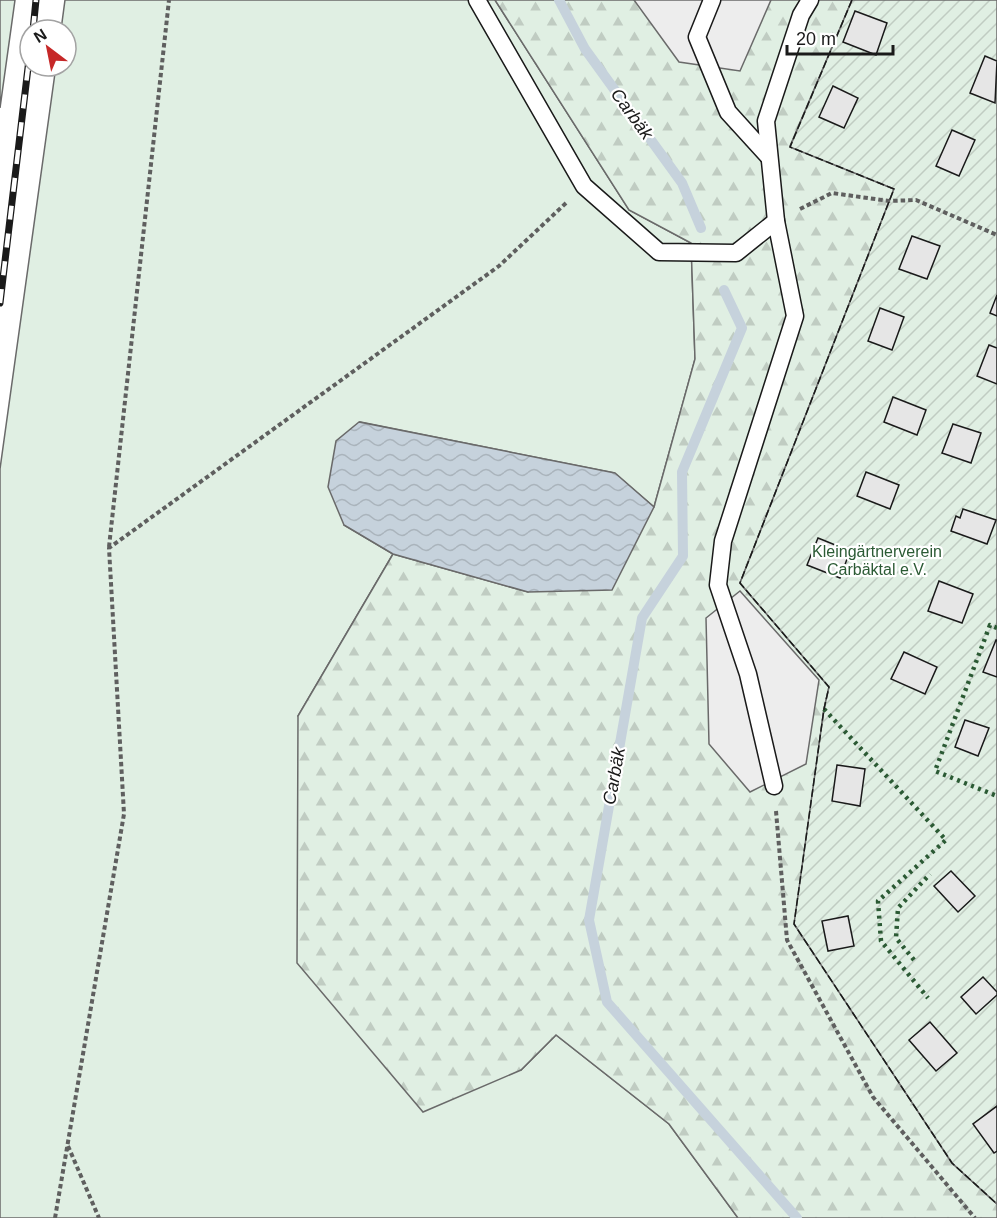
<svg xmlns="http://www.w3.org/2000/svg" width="997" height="1218" font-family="Helvetica,sans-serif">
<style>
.green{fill:#e0efe3;stroke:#6a6a6a;stroke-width:1.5}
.forest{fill:url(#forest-firs);stroke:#6a6a6a;stroke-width:1.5}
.garden{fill:url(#garden-furrows);stroke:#6a6a6a;stroke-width:1.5}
.parking{fill:#ededed;stroke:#6a6a6a;stroke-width:1.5}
.water{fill:url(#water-waves);stroke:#6a6a6a;stroke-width:1.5}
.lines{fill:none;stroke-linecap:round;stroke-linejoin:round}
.stream{stroke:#c6d2dc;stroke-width:10}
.building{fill:#e6e6e6;stroke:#1a1a1a;stroke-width:1.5}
.service-casing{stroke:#1a1a1a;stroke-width:19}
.path{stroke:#5f5f5f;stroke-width:4;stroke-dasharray:4.5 3;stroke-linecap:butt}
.service{stroke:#fff;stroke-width:16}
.rail-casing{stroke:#1a1a1a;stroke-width:7}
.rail{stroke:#fff;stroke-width:4.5;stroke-dasharray:14;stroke-linecap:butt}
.hedge{stroke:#2b5a34;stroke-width:4.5;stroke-dasharray:3 4.5;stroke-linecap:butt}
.fence{stroke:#1a1a1a;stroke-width:1.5;stroke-dasharray:8 3;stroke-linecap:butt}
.labels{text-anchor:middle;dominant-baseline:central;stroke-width:4.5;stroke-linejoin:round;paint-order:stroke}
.park-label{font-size:16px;fill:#2b5a34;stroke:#fff}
.water-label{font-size:18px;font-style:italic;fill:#1a1a1a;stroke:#fff}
</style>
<defs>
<pattern id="forest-firs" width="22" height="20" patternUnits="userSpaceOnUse" patternTransform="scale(1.5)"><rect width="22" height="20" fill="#e0efe3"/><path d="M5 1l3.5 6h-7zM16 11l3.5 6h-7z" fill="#c0ccc2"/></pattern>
<pattern id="garden-furrows" width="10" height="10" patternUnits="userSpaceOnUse" patternTransform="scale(1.5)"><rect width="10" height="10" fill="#e0efe3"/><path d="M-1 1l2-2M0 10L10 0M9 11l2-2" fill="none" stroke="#c0ccc2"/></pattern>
<pattern id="water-waves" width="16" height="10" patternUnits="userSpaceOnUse" patternTransform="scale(1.5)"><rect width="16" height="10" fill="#c6d2dc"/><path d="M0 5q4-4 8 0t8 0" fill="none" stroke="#aab4bc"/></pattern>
</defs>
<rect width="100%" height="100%" fill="#fff"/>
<g class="green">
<polygon points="0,0 15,0 0,108"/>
<polygon points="65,0 495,0 629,210 691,243 695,359 654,507 614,473 360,422 344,525 393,554 298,716 521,1070 556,1035 669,1124 738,1218 0,1218 0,469 56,66 66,66 66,30 61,30"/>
</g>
<polygon class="forest" points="495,0 852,0 790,146 894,189 740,583 829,687 824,709 795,924 952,1163 997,1204 997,1218 738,1218 669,1124 556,1035 521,1070 423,1112 297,963 298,716 393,554 528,592 654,507 695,359 691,243 629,210"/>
<polygon class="garden" points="852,0 997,0 997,1204 952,1163 794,924 824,709 829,687 740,583 894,189 790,147"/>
<g class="parking">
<polygon points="634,0 771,0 740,71 679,62"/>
<polygon points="740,591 819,680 806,764 750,792 709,744 706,618"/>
</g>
<polygon class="water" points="359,422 615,473 654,507 612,590 528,592 393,554 344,525 328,487 336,441"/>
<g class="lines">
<g class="stream">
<polyline points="559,0 585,49 682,183 701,228"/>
<polyline points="724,290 742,328 682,472 683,556 642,618 589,920 607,1002 797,1218"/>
</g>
</g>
<g class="building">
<polygon points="855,11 887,23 876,55 843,42"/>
<polygon points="985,56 997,61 995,103 970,93"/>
<polygon points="833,86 858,98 844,128 819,117"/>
<polygon points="952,130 975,140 959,176 936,166"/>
<polygon points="912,236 940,246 927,279 899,269"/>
<polygon points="997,295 997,316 990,313"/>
<polygon points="880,308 904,317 892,350 868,341"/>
<polygon points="989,345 997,348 997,384 977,376"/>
<polygon points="893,397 926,410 917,435 884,422"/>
<polygon points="953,424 981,433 971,463 942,453"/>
<polygon points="866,472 899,485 890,509 857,496"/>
<polygon points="963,509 996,520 987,544 951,531 956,516 960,518"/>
<polygon points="818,538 850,551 840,578 807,565"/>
<polygon points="939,581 973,594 962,623 928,611"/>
<polygon points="996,640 997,640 997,677 983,672"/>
<polygon points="904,652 937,667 925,694 891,679"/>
<polygon points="965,720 989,728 978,756 955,747"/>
<polygon points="837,765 865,769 860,806 832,801"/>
<polygon points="951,871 975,896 958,912 934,886"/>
<polygon points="848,916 854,946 828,951 822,921"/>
<polygon points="983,977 997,992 997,995 976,1014 961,997"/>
<polygon points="930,1022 957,1053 936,1071 909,1040"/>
<polygon points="997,1106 997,1151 994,1153 973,1124"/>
</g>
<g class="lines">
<g class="service-casing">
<g id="service">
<polyline points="477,0 584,186 659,252 736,253 776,221"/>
<polyline points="712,0 697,37 728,112 769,157"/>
<polyline points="774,786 748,674 718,585 723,541 795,316 776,221 766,121 801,15 810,0"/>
</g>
</g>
<g class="path">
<polyline points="800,209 832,193 889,201 916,200 997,235"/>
<polyline points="109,547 169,0"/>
<polyline points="776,811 787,940 873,1097 975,1218"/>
<polyline points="68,1146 99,1218"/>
<polyline points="55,1218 124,814 109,548 499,266 566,203"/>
</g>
<use href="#service" class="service"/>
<g class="rail-casing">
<g id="rail">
<polyline points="33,30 36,0"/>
<polyline points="0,303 30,51"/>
</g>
</g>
<use href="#rail" class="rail"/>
<g class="hedge">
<polyline points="997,628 990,625 935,771 997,796"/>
<polyline points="824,709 946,840 878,901 881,941 928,998"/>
<polyline points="914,960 896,938 898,908 930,874"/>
</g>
<polyline class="fence" points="852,0 790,147 894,189 740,583 829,687 824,709 794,924 952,1163 997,1204"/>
</g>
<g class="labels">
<g class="park-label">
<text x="877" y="551">Kleingärtnerverein<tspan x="877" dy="18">Carbäktal e.V.</tspan></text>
</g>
<g class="water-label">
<text transform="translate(632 114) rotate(54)">Carbäk</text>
<text transform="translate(614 776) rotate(-80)">Carbäk</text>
</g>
</g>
<g transform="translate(48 48) rotate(328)"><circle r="28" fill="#ffffff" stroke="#a3a3a3" stroke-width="1.5"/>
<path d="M0-4.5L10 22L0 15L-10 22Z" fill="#c62828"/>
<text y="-9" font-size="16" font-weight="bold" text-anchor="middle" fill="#1a1a1a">N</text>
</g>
<path d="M787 45v9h106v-9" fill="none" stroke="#1a1a1a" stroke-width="3"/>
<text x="796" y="45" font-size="18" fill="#1a1a1a" stroke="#ffffff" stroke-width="4.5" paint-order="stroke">20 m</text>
</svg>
